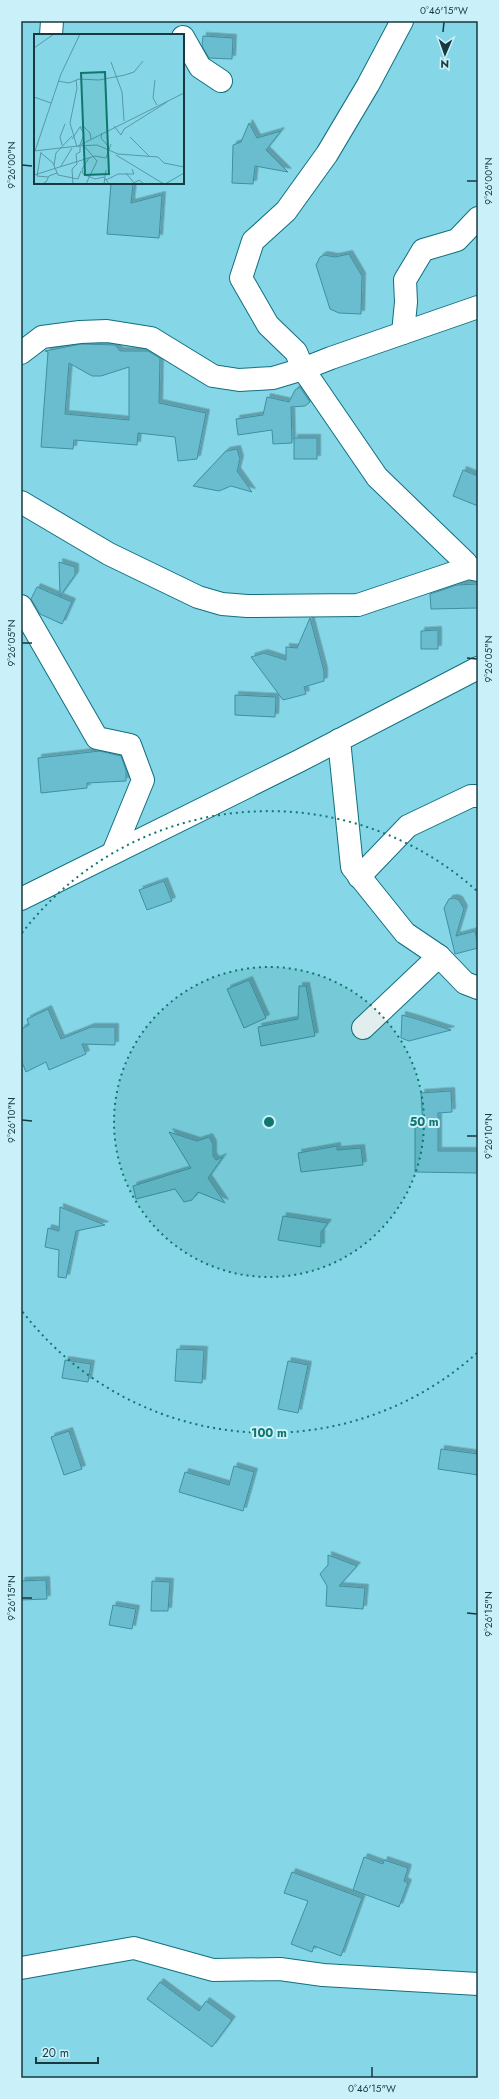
<svg xmlns="http://www.w3.org/2000/svg" width="499" height="2099" font-family="Jost,sans-serif">
<style>
.building{fill:#6bbdce;stroke:#3d90a1;fill-rule:evenodd;filter:url(#shadow)}
.lines{fill:none;stroke-linecap:round;stroke-linejoin:round}
.street-casing{stroke:#116f7f;stroke-width:24}
.secondary-casing{stroke:#116f7f;stroke-width:24}
.street{stroke:#fff;stroke-width:22}
.secondary{stroke:#fff;stroke-width:22}
.ticks{fill:none;stroke:#173940;stroke-width:1.5}
.ring{fill:none;stroke:#0f766e;stroke-width:2;stroke-dasharray:2 4}
.inset-road{fill:none;stroke:#5998a5;stroke-width:1}
.view{fill:#0f766e;fill-opacity:0.15;stroke:#0f766e;stroke-width:2}
.inset-edge{fill:none;stroke:#173940;stroke-width:2}
.centre{fill:#0f766e;stroke:#caf1f9;stroke-width:2}
.ring-label{font-size:12px;text-anchor:middle;font-weight:bold;fill:#0f766e;stroke:#caf1f9;stroke-width:4;stroke-linejoin:round;paint-order:stroke}
.neatline{fill:none;stroke:#173940;stroke-width:1.5}
.ticks-label{font-size:10px;text-anchor:middle;fill:#173940}
</style>
<defs>
<filter id="shadow"><feDropShadow dx="3.5" dy="-3.5" stdDeviation="0" flood-color="#0004"/></filter>
</defs>
<rect width="100%" height="100%" fill="#85d7e8"/>
<g class="building">
<polygon points="203,36 233,38 232,59 209,58 202,46"/>
<polygon points="249,123 257,138 281,131 266,150 288,172 255,166 253,184 232,183 233,145 241,142"/>
<polygon points="111,183 133,184 131,203 162,195 159,238 107,234"/>
<polygon points="349,254 362,276 361,314 339,313 330,309 316,265 320,257 324,255 335,257"/>
<path d="M 81,344 L 115,345 L 120,351 L 148,351 L 160,358 L 159,403 L 206,413 L 197,459 L 178,461 L 175,437 L 138,433 L 137,445 L 74,440 L 73,449 L 41,447 L 48,352 L 45,351 ZM 69,363 L 92,376 L 101,376 L 129,367 L 129,420 L 65,414 Z"/>
<polygon points="300,387 310,402 305,406 291,407 292,443 273,444 272,430 238,435 236,419 263,415 267,397 289,402 295,390"/>
<rect x="294" y="438" width="23" height="21"/>
<polygon points="237,449 240,459 237,471 252,492 231,486 219,491 193,486 226,451"/>
<polygon points="463,470 478,476 478,506 453,496"/>
<polygon points="59,562 75,567 75,575 60,596"/>
<polygon points="478,584 478,608 431,609 430,594 457,585"/>
<polygon points="37,587 72,602 62,624 40,614 31,599"/>
<polygon points="310,618 324,671 324,681 304,687 306,694 283,700 251,657 264,653 286,660 286,647 297,648"/>
<polygon points="438,630 438,649 421,649 421,631"/>
<polygon points="235,695 276,697 275,717 235,715"/>
<polygon points="100,751 121,756 126,770 126,781 87,783 87,788 41,793 38,758"/>
<polygon points="164,881 172,901 147,910 139,890"/>
<polygon points="454,898 459,900 464,909 456,936 475,931 478,944 478,948 455,954 444,908 449,899"/>
<polygon points="249,980 266,1018 244,1028 227,989"/>
<polygon points="299,986 306,986 315,1036 261,1046 258,1027 298,1019"/>
<polygon points="48,1009 61,1039 91,1027 115,1027 115,1045 82,1044 86,1054 49,1070 46,1062 26,1072 21,1060 21,1029 29,1025 27,1019"/>
<polygon points="402,1015 413,1018 451,1030 409,1041 401,1038"/>
<polygon points="451,1091 452,1112 438,1113 438,1151 478,1151 478,1173 415,1172 415,1127 423,1127 421,1093"/>
<polygon points="169,1132 197,1141 209,1137 213,1144 213,1156 216,1160 223,1157 208,1178 225,1203 198,1192 192,1200 184,1202 175,1189 136,1199 133,1186 191,1168"/>
<polygon points="337,1146 337,1150 361,1148 363,1165 301,1172 298,1153"/>
<polygon points="60,1207 105,1225 76,1231 66,1278 58,1277 59,1250 45,1247 48,1228 59,1231"/>
<polygon points="283,1216 328,1223 321,1232 321,1247 278,1240"/>
<polygon points="177,1349 204,1350 202,1383 175,1381"/>
<polygon points="65,1360 91,1364 88,1382 62,1378"/>
<polygon points="288,1361 308,1365 298,1413 278,1409"/>
<polygon points="69,1431 82,1469 64,1475 51,1437"/>
<polygon points="441,1449 478,1454 478,1475 438,1469"/>
<polygon points="234,1466 254,1472 243,1511 179,1492 185,1472 229,1485"/>
<polygon points="328,1555 357,1566 339,1586 365,1588 363,1609 326,1606 327,1586 320,1574 328,1565"/>
<polygon points="46,1580 47,1599 21,1600 21,1581"/>
<polygon points="152,1581 170,1582 168,1611 151,1611"/>
<polygon points="113,1605 136,1609 132,1629 109,1625"/>
<polygon points="364,1857 383,1864 384,1860 408,1868 404,1881 408,1883 399,1907 353,1890"/>
<polygon points="292,1872 362,1898 341,1956 314,1946 312,1952 291,1944 308,1901 284,1893"/>
<polygon points="160,1982 199,2011 206,2001 232,2020 212,2047 147,1999"/>
</g>
<g class="lines">
<g class="street-casing">
<g id="street">
<polyline points="402,21 368,85 327,154 286,211 253,241 241,278 268,325 296,352 303,369 377,477 466,563 468,568"/>
<polyline points="51,35 52,21"/>
<polyline points="183,37 200,67 221,81"/>
<polyline points="403,333 406,302 405,280 423,250 457,240 478,218"/>
<polyline points="21,353 42,337 80,332 107,331 151,338 213,376 239,380 273,378 303,369 331,358 478,307"/>
<polyline points="21,502 109,554 198,597 222,604 247,606 358,605 468,568 478,570"/>
<polyline points="21,606 97,738 130,745 143,780 113,853"/>
<polyline points="339,740 352,867 405,933 439,956 465,983 478,988"/>
<polyline points="359,877 408,826 471,796 478,796"/>
<polyline points="363,1028 439,956"/>
<polyline points="21,1968 134,1948 213,1970 280,1969 323,1975 478,1984"/>
</g>
</g>
<g class="secondary-casing">
<polyline id="secondary" points="21,899 299,761 478,668"/>
</g>
<use href="#street" class="street"/>
<use href="#secondary" class="secondary"/>
</g>
<path class="ticks" d="M 443,32 L 444,22M 22,165 L 32,166M 467,181 L 477,181M 22,643 L 32,643M 467,658 L 477,659M 22,1120 L 32,1121M 467,1136 L 477,1136M 22,1598 L 32,1598M 467,1613 L 477,1614M 372,2077 L 372,2067"/>
<circle cx="269" cy="1122" r="155" fill="#0f766e" fill-opacity=".12"/>
<g class="ring">
<circle cx="269" cy="1122" r="155"/>
<path d="M477 1353A311 311 0 0 1 22 1311M22 933A311 311 0 0 1 477 891"/>
</g>
<g transform="translate(34 34)">
<rect width="150" height="150" fill="#85d7e8"/>
<path class="inset-road" d="M 0,14 L 20,0M 77,28 L 88,58 L 90,87M 42,46 L 43,54 L 36,89 L 43,113M 121,46 L 119,64 L 123,71M 24,47 L 35,49 L 45,45 L 65,46 L 91,41 L 100,38 L 109,27M 0,63 L 17,69M 80,92 L 87,101 L 90,95 L 133,68M 46,93 L 50,100 L 46,111M 68,99 L 67,104 L 74,112M 96,103 L 115,122M 38,105 L 46,93 L 50,93 L 56,99 L 57,105M 28,111 L 26,103 L 31,90M 44,112 L 63,111 L 84,120 L 124,123 L 130,129 L 150,133M 51,113 L 63,127 L 52,150M 0,117 L 44,112 L 150,59M 1,117 L 27,40 L 46,0M 7,118 L 3,142 L 14,143M 7,119 L 19,129 L 24,141 L 44,145 L 47,137M 82,121 L 130,150M 55,124 L 48,135 L 49,140 L 61,145 L 70,143 L 75,150M 20,131 L 22,119 L 38,102M 27,132 L 38,114M 92,139 L 100,149 L 105,146 L 110,150M 0,141 L 61,122 L 72,124 L 77,110M 72,146 L 84,140 L 100,140 L 98,135M 8,150 L 12,148 L 15,142 L 23,139M 39,150 L 38,135 L 43,130 L 42,120 L 46,118 L 46,112M 70,150 L 72,136M 131,150 L 150,139"/>
<path class="view" d="M 71,38 L 75,140 L 51,141 L 47,39 Z"/>
<rect width="150" height="150" class="inset-edge"/>
</g>
<circle cx="269" cy="1122" r="6" class="centre"/>
<g class="ring-label">
<text x="424" y="1126">50 m</text>
<text x="269" y="1437">100 m</text>
</g>
<rect width="499" height="2099" fill="none" stroke="#caf1f9" stroke-width="44"/>
<g transform="translate(445 54) rotate(182)" stroke="#caf1f9" stroke-width="3" paint-order="stroke">
<path d="M0-3L7 15L0 10L-7 15Z" fill="#173940"/>
<text y="-6" font-size="11" font-weight="bold" text-anchor="middle" fill="#173940">N</text>
</g>
<path d="M36 2057v6h62v-6" fill="none" stroke="#173940" stroke-width="2"/>
<text x="42" y="2057" font-size="12" fill="#173940" stroke="#caf1f9" stroke-width="3" paint-order="stroke">20 m</text>
<rect x="22" y="22" width="455" height="2055" class="neatline"/>
<g class="ticks-label">
<text x="444" y="14">0°46'15"W</text>
<text transform="translate(11 165) rotate(-90)" y="4">9°26'00"N</text>
<text transform="translate(488 181) rotate(-90)" y="4">9°26'00"N</text>
<text transform="translate(11 643) rotate(-90)" y="4">9°26'05"N</text>
<text transform="translate(488 659) rotate(-90)" y="4">9°26'05"N</text>
<text transform="translate(11 1120) rotate(-90)" y="4">9°26'10"N</text>
<text transform="translate(488 1136) rotate(-90)" y="4">9°26'10"N</text>
<text transform="translate(11 1598) rotate(-90)" y="4">9°26'15"N</text>
<text transform="translate(488 1614) rotate(-90)" y="4">9°26'15"N</text>
<text x="372" y="2092">0°46'15"W</text>
</g>
</svg>
